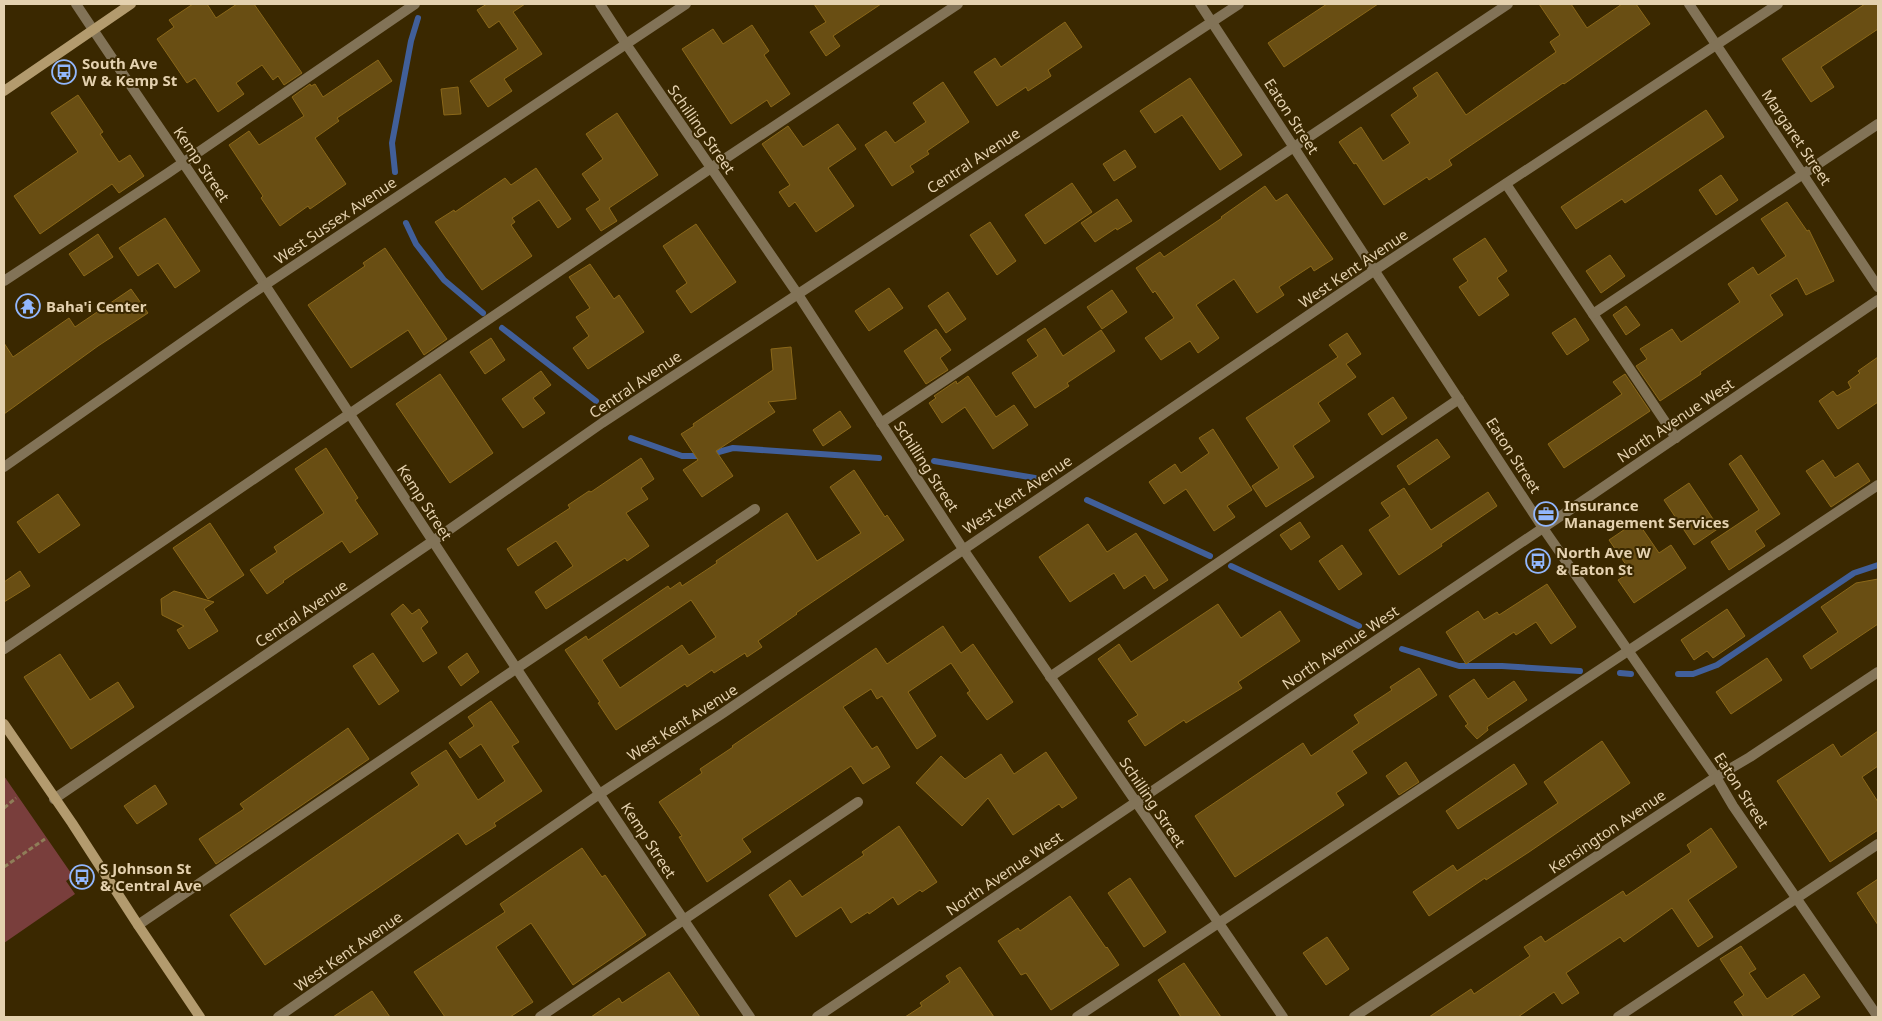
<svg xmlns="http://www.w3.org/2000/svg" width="1882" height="1021" font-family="'Noto Sans',sans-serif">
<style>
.green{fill:#793e3c}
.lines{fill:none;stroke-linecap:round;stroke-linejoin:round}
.stream{stroke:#415f99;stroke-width:6}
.building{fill:#694e13;stroke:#8b6819;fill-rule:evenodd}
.path{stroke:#8f7d58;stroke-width:3;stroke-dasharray:5 2.5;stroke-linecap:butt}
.lane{stroke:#827357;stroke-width:10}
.street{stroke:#827357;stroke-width:10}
.secondary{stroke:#b39b6e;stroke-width:10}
.labels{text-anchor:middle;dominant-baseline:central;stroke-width:4;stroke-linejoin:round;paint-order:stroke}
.poi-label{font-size:15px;font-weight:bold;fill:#e4d1af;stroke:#3a2800;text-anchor:start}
.street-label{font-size:15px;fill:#e4d1af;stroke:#3a2800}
</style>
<rect width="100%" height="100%" fill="#3a2800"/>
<polygon class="green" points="4,776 73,876 66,881 75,894 4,943"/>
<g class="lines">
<g class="stream">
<polyline points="395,172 392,143 411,41 418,18"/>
<polyline points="406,223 416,244 444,280 483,313"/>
<polyline points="502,328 596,401"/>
<polyline points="631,438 682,456 704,456 733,448 879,458"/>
<polyline points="934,461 1035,478"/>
<polyline points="1087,500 1210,556"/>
<polyline points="1231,566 1359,626"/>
<polyline points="1402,649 1459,666 1502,666 1580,671"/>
<polyline points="1620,673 1631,674"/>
<polyline points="1678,674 1693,674 1717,665 1854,573 1878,565"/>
</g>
</g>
<g class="building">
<polygon points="193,4 207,4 216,18 237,4 254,4 302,73 284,85 278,76 273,80 262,65 236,83 244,94 218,112 195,78 187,83 157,39 174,27 169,20"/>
<polygon points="487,4 525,4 513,12 542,54 504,79 512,91 488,107 470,81 518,49 499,21 489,28 477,10"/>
<polygon points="814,4 881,4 833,36 840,46 826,56 810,32 826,22"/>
<polygon points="1327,4 1378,4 1284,67 1268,43"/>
<polygon points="1539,4 1571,4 1587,28 1622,4 1636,4 1650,24 1564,84 1563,83 1449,160 1452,165 1429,180 1427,177 1384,205 1356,163 1354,164 1339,142 1361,127 1383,161 1410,143 1391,115 1418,96 1413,88 1437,72 1466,115 1493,96 1556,52 1550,42 1560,35"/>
<polygon points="1865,4 1878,4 1878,29 1821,67 1834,87 1811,102 1782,59"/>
<polygon points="1065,22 1082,47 1048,70 1051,76 1028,91 1026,87 997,106 974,72 995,58 1001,67"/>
<polygon points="752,25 769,51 764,55 790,94 771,107 767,100 731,124 682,49 713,29 723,44"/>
<polygon points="378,60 392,81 337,118 339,121 315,138 346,184 310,209 308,206 280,226 261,198 263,196 229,145 249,131 259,145 304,116 292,97 310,84 311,86 315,84 323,97"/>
<polygon points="1190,78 1242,155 1220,170 1182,115 1155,133 1140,111"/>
<polygon points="943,82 969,122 927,151 929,154 910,166 914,172 892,186 865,145 886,131 895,143 926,122 913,103"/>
<polygon points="458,87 461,114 444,115 441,89"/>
<polygon points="78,95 103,132 100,134 119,162 130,155 144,176 119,193 112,184 40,234 14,196 78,152 51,113"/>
<polygon points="1706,110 1724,137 1625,203 1622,199 1576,229 1561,207"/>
<polygon points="617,113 658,175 609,208 617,221 601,231 586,209 600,200 582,174 603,159 586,134"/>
<polygon points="838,124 856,149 828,168 854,206 816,232 795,202 789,207 779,192 790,185 762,144 788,126 803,147"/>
<polygon points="1125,150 1136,167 1114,181 1103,164"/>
<polygon points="536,168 571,219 558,228 539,200 512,218 515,222 511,225 532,256 482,290 435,222 454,210 455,212 505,178 511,185"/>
<polygon points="1721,175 1738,200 1716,215 1699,190"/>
<polygon points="1072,183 1092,212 1045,244 1025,215"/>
<polygon points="1265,186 1276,201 1287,194 1333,259 1314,271 1311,266 1279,287 1284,295 1257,313 1234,279 1196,305 1219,338 1198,353 1190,341 1161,360 1145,338 1174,318 1155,291 1153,293 1136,268 1160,252 1164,257 1222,218 1221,217"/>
<polygon points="1117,199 1132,221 1117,230 1116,228 1095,242 1081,223"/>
<polygon points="1787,202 1807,231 1809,230 1834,281 1806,295 1797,278 1770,295 1783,315 1700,372 1701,374 1660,401 1636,366 1647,359 1640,349 1672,329 1681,342 1740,302 1728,284 1753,267 1758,275 1786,256 1761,219"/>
<polygon points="165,218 200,271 175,288 158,263 138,276 119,248"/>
<polygon points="990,222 1016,261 997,275 970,235"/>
<polygon points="696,224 736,282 691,313 676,291 687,283 663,246"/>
<polygon points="98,234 113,257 84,276 69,254"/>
<polygon points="1485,238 1507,271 1497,278 1509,295 1479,316 1459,287 1468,281 1453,259"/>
<polygon points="385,248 447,339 424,355 408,330 351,368 308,305 365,266 363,263"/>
<polygon points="1610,255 1625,276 1601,293 1586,271"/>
<polygon points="590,264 614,299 619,295 644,332 588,369 573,348 589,336 576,317 590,308 569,277"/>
<polygon points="889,288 903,308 869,331 855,311"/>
<polygon points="131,289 148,313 98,346 4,414 4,343 13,357 69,318 75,327"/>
<polygon points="1112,290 1127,312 1102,329 1087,307"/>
<polygon points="948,292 966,319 946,333 928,306"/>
<polygon points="1626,306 1640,325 1626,335 1613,315"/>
<polygon points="1575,318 1589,340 1567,355 1552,333"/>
<polygon points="1045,328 1063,356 1101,330 1115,351 1067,383 1069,386 1035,408 1012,373 1038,356 1027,340"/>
<polygon points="936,329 951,350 940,358 948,370 926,384 904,351"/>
<polygon points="1347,333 1361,354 1346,364 1356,377 1318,403 1330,421 1293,446 1314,477 1266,507 1252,486 1279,468 1246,418 1338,357 1329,345"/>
<polygon points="491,338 505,360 485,374 470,352"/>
<polygon points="791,347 796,399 768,402 775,412 716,451 733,476 702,497 683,470 698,460 681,434 694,426 693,424 773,370 771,349"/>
<polygon points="1878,357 1878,402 1838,429 1819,401 1833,391 1837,396 1851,388 1848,382 1860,373 1858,371"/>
<polygon points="541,371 551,385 533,398 545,413 523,428 502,399"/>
<polygon points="440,374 493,453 450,483 396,404"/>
<polygon points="1625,374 1650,411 1564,468 1548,444 1622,394 1613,382"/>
<polygon points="968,376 996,417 1014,405 1028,425 993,449 965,407 942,423 929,403 936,398 934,396 956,381 957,384"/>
<polygon points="1393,397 1407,418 1382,435 1368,414"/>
<polygon points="840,411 851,427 823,446 813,430"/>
<polygon points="1213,429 1252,490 1227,506 1235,517 1214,531 1186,489 1164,504 1149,482 1175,464 1181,473 1209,453 1199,438"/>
<polygon points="1437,439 1450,457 1409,485 1397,466"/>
<polygon points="326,448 358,498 355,500 378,534 350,553 342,541 283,581 284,582 267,594 250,570 277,552 274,547 324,513 295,469"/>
<polygon points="1741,455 1780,514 1755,531 1765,546 1729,570 1711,542 1759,510 1729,464"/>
<polygon points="641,458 654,479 641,488 648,499 626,513 649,546 627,561 625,558 546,609 535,592 573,566 556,541 518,566 507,549 570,508 568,505 589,491 591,492"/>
<polygon points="1823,460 1835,478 1858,463 1870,481 1831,507 1806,471"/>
<path d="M 854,470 L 885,517 L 887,515 L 904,540 L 796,613 L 797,614 L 758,641 L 762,647 L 747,657 L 745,653 L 714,673 L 712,670 L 687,687 L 685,684 L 616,730 L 598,703 L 600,702 L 565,650 L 586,636 L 588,640 L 668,586 L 670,589 L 680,582 L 682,586 L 717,563 L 716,561 L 787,513 L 817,561 L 861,533 L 830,487 ZM 691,600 L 716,637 L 689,655 L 682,645 L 620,688 L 602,660 Z"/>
<polygon points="1689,483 1719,528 1694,545 1664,500"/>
<polygon points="1404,488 1431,530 1488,492 1497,506 1441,544 1442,546 1399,575 1369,530 1390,516 1381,503"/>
<polygon points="58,494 80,525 39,553 17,522"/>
<polygon points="1637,521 1659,553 1671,545 1686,568 1634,603 1618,580 1631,572 1609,540"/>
<polygon points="1300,522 1310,537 1291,550 1280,535"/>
<polygon points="210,523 244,575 208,599 173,548"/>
<polygon points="1088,524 1107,552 1136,533 1168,580 1154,589 1145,575 1124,589 1114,573 1070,602 1039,557"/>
<polygon points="1342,545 1362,574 1339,590 1319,561"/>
<polygon points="20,571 30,586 4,602 4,582"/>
<polygon points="1878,579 1878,624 1811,669 1803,656 1838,632 1821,607 1856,583"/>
<polygon points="1547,584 1576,627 1551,644 1536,622 1516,635 1514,632 1466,664 1446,632 1478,611 1484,620 1497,612 1499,615"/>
<polygon points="174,591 214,602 204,609 218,631 189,649 177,630 184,626 162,615 161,599"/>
<polygon points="403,604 412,614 419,609 428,622 421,628 437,653 423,662 391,614"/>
<polygon points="1218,604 1241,638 1280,611 1300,641 1238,682 1242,688 1186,723 1184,720 1145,746 1128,721 1138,715 1098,659 1119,644 1131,662"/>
<polygon points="1727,609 1745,636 1713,658 1707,651 1694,660 1681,640"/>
<polygon points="943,626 961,653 973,644 1013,702 987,720 967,693 970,691 951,663 908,692 936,736 917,749 882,696 877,699 871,689 843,707 872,749 877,746 890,767 863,784 851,766 742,839 751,852 707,882 679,837 682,836 659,802 702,773 700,769 733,747 732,746 876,648 887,664"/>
<polygon points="373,653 399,691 379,705 353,666"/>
<polygon points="467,653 479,672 461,686 448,667"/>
<polygon points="60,654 90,700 118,682 134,707 71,749 24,677"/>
<polygon points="1767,658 1782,680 1731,714 1716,692"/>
<polygon points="1419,668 1437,695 1352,751 1367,773 1336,793 1344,805 1235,877 1195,816 1303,743 1311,756 1359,723 1354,715 1392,690 1390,687"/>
<polygon points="1474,679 1488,699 1514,681 1527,700 1487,727 1488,730 1477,739 1465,726 1468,724 1449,696"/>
<polygon points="491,701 519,742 512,746 542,791 494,823 496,826 466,845 458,833 265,965 230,915 419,785 411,773 446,750 478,800 505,781 481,744 460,758 449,743 474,726 468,717"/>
<polygon points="348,728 369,759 216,864 199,839 244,809 240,804"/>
<polygon points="1878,731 1878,766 1862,777 1878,802 1878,830 1830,862 1777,781 1833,744 1841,757"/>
<polygon points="1602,741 1630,783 1529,852 1486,880 1485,878 1429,916 1413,892 1453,865 1457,871 1558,803 1544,782"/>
<polygon points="1046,752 1077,798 1062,808 1059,804 1013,835 988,798 962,826 916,783 941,756 965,779 1001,754 1014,774"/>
<polygon points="1406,762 1419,782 1399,795 1386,776"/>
<polygon points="1514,764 1527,784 1458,829 1446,811"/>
<polygon points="155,785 167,804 137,824 124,806"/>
<polygon points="899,826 937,882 922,892 920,890 898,905 893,897 869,914 868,912 851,923 841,907 796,937 769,895 790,880 802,897 864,855 862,852"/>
<polygon points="1711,828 1737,867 1688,900 1713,937 1698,947 1672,908 1624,942 1620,937 1566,973 1579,993 1562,1004 1554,992 1518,1017 1429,1017 1471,989 1474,994 1530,956 1524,947 1541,936 1545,942 1623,891 1626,896 1691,852 1687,845"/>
<polygon points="582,848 602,877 605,875 646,935 573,985 531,923 496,947 533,1002 510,1017 445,1017 414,972 505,912 500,904"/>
<polygon points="1130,878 1166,932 1144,947 1108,893"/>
<polygon points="1878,879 1878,925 1857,893"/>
<polygon points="1070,896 1106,948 1107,947 1119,965 1051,1010 1026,973 1021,975 998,941 1018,928 1020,931"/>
<polygon points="1327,937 1349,969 1326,985 1303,953"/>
<polygon points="1741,946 1756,969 1749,973 1767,999 1804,974 1820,997 1790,1017 1744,1017 1734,1002 1744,995 1720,959"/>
<polygon points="1184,963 1221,1017 1181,1017 1158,980"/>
<polygon points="960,967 994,1017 905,1017 922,1006 920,1003 950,982 946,976"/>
<polygon points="669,972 700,1017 591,1017 619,998 622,1003"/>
<polygon points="372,991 390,1017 333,1017"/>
</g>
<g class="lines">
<g class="path">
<polyline points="4,808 16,798"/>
<polyline points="4,867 45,839"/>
</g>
<g class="lane">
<polyline points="1506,184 1676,438"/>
<polyline points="4,281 168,173 415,4"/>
<polyline points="1593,314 1878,124"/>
<polyline points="881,423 1508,4"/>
<polyline points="4,649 711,168 958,4"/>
<polyline points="1050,677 1459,399"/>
<polyline points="138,925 517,668 755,509"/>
<polyline points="540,1017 858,802"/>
<polyline points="1077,1017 1878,485"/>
<polyline points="1618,1017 1878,844"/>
</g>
<g class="street">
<path d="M 76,4 C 139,99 204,192 267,288 C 427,531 585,777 750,1017"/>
<polyline points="600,4 626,44 797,293 963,549 1283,1017"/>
<polyline points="1200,4 1543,528 1716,777 1733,806 1878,1017"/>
<polyline points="1689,4 1878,287"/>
<polyline points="4,467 247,297 686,4"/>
<polyline points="54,799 433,541 602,423 1239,4"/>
<polyline points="278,1017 601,793 723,713 1375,270 1778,4"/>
<polyline points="817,1017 1571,509 1878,300"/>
<polyline points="1354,1017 1716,777 1750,757 1878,672"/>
</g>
<g class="secondary">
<polyline points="4,91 131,4"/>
<polyline points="4,724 72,823 138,925 200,1017"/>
</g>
</g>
<defs>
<g id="bus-ring" transform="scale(1.25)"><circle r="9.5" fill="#3a2800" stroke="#92b7fd" stroke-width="1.5"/><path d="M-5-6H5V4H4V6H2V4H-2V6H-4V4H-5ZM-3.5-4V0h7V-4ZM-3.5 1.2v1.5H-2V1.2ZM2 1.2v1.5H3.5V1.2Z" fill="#92b7fd"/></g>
<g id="temple-ring" transform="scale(1.25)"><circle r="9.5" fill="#3a2800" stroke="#92b7fd" stroke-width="1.5"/><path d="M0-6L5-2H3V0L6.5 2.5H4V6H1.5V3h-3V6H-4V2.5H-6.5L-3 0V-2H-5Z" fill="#92b7fd"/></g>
<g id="office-ring" transform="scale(1.25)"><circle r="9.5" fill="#3a2800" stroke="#92b7fd" stroke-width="1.5"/><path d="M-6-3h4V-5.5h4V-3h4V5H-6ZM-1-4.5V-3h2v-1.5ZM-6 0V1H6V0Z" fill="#92b7fd"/></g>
</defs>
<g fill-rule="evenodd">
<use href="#bus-ring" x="64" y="72"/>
<use href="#temple-ring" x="28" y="306"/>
<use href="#office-ring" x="1546" y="514"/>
<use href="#bus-ring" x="1538" y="561"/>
<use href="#bus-ring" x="82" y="877"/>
</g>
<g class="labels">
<g class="poi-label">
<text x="82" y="63">South Ave<tspan x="82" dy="17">W &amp; Kemp St</tspan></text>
<text x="46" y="306">Baha'i Center</text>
<text x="1564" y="505">Insurance<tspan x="1564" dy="17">Management Services</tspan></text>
<text x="1556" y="552">North Ave W<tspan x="1556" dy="17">&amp; Eaton St</tspan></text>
<text x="100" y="868">S Johnson St<tspan x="100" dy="17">&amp; Central Ave</tspan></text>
</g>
<g class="street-label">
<text transform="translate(1292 116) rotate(57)">Eaton Street</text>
<text transform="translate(702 129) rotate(55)">Schilling Street</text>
<text transform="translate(1797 137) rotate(56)">Margaret Street</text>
<text transform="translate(973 160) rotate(-33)">Central Avenue</text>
<text transform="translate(202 164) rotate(56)">Kemp Street</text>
<text transform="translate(335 220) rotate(-34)">West Sussex Avenue</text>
<text transform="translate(1353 268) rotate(-34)">West Kent Avenue</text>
<text transform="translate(635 384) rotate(-34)">Central Avenue</text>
<text transform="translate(1675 420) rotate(-34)">North Avenue West</text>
<text transform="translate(1514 455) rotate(57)">Eaton Street</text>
<text transform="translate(927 466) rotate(57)">Schilling Street</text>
<text transform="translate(1017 494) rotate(-34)">West Kent Avenue</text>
<text transform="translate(425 502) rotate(57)">Kemp Street</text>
<text transform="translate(301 613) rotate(-34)">Central Avenue</text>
<text transform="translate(1340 647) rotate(-34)">North Avenue West</text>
<text transform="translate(682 722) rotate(-33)">West Kent Avenue</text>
<text transform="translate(1742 790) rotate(57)">Eaton Street</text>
<text transform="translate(1153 802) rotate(56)">Schilling Street</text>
<text transform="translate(1607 831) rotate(-34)">Kensington Avenue</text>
<text transform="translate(649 840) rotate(57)">Kemp Street</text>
<text transform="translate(1004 873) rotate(-34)">North Avenue West</text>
<text transform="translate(348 951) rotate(-35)">West Kent Avenue</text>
</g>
</g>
<rect width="1882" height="1021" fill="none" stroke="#e4d1af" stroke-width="10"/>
</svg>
